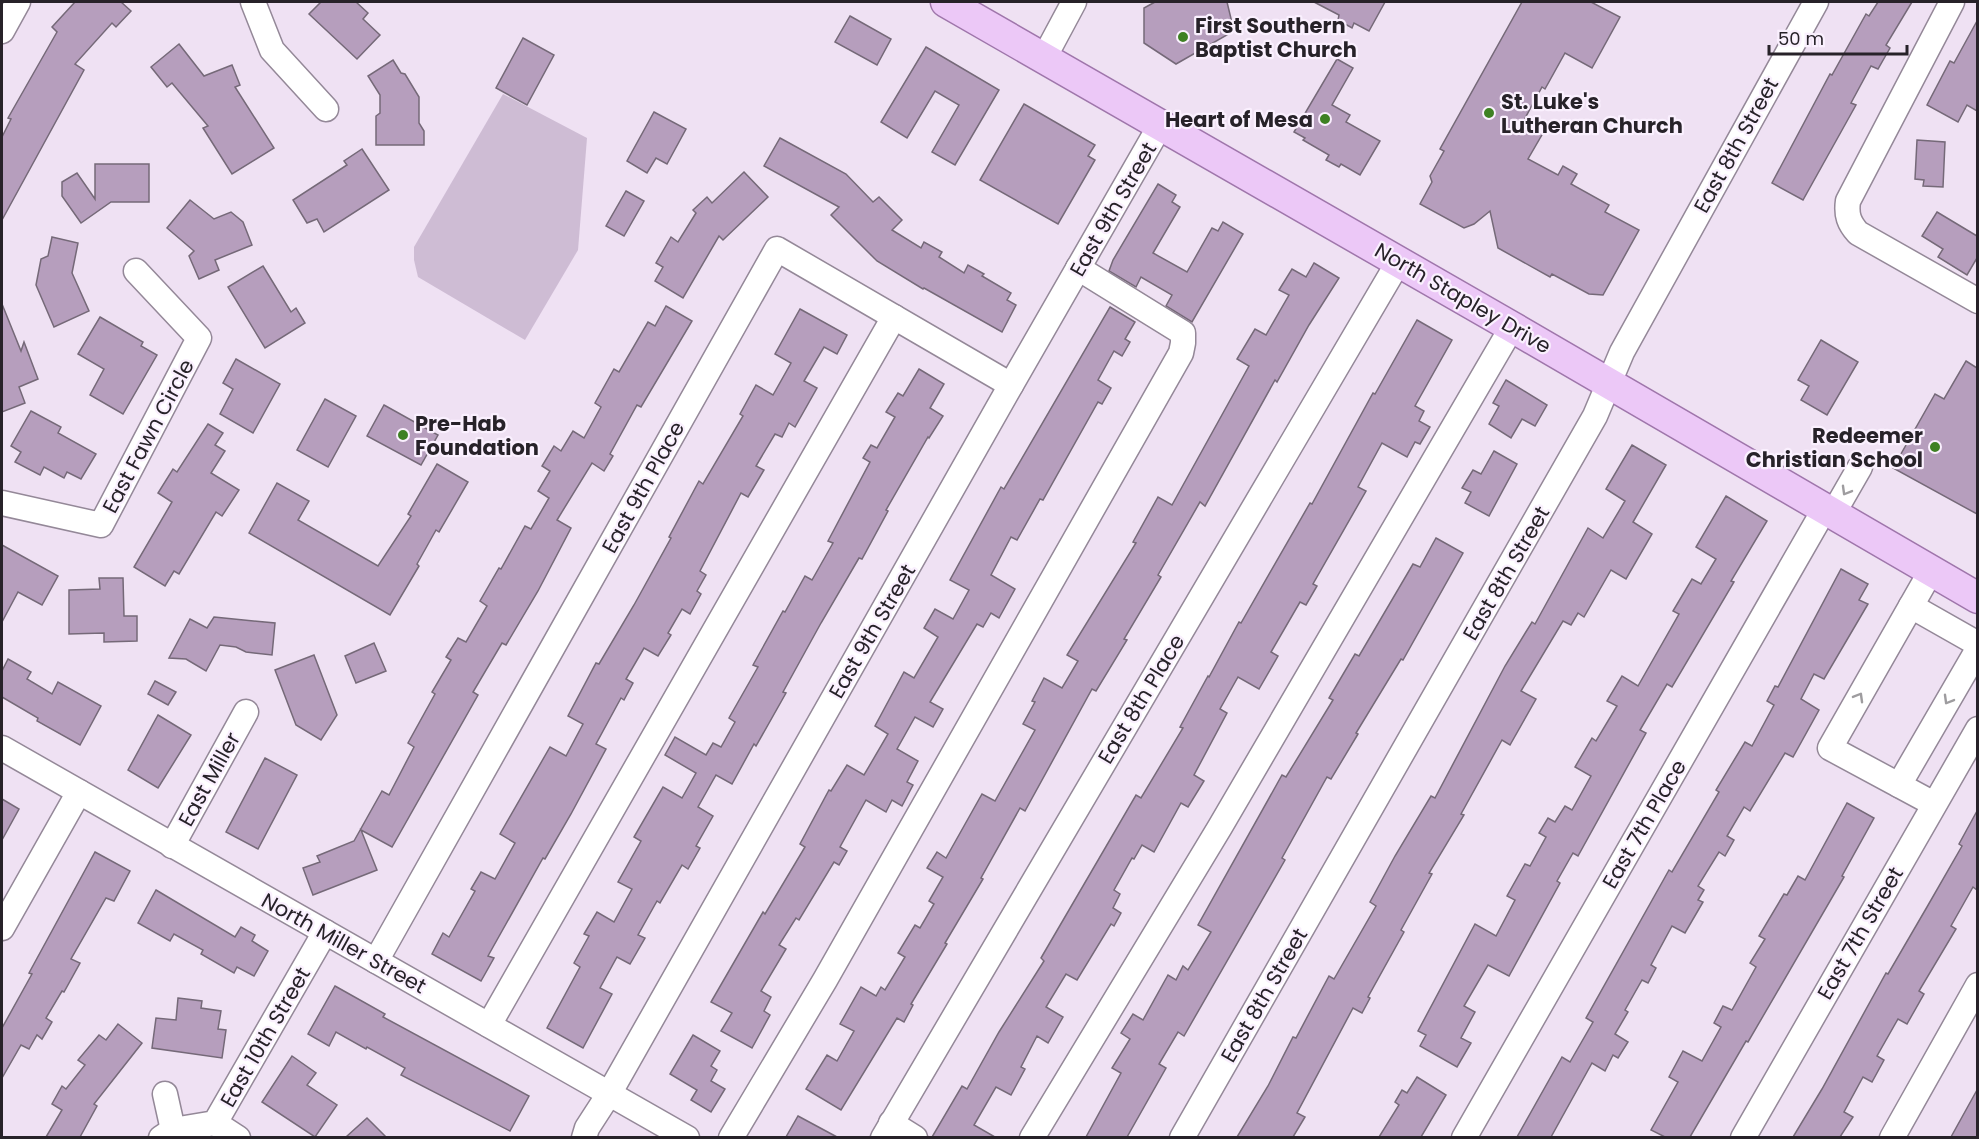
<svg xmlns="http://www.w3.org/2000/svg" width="1979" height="1139" font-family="Poppins,sans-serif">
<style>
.green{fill:#cebcd4}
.building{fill:#b69ebd;stroke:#756978;stroke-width:1.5}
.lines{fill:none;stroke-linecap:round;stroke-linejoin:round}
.minor-casing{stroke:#948898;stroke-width:27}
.major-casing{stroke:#9f76ab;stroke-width:33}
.minor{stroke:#fff;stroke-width:24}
.major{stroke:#ecc8f7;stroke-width:30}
.oneway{stroke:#9e9c9f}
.poi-dot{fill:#3e8123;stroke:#faf0fe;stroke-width:2}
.labels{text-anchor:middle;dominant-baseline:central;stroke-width:4.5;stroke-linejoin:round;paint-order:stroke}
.poi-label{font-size:21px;font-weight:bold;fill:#272229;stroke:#faf0fe;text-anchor:start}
.street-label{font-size:21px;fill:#272229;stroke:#faf0fe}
</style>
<rect width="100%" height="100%" fill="#efe1f3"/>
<polygon class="green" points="503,94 587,138 578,250 525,340 418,277 414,260 414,247"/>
<g class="building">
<polygon points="75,2 121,2 131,11 116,27 112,23 75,64 84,70 2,220 2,137 11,119 8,118 57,32 52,27"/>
<polygon points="321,2 356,2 368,13 363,19 380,35 357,59 309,14"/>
<polygon points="1155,2 1227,2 1234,31 1176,64 1144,43 1144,8"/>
<polygon points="1314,2 1385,2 1369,31 1354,23 1352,28 1338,20 1339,15"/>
<polygon points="1522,2 1591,2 1620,17 1592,68 1565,53 1545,89 1542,87 1523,122 1543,133 1528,159 1558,175 1563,166 1577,174 1571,184 1609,205 1605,212 1639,230 1603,295 1589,294 1552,274 1550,277 1498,248 1490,211 1474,224 1464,228 1420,204 1432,182 1430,176 1444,151 1440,149"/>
<polygon points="1878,2 1912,2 1886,45 1890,48 1878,69 1871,66 1851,103 1856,105 1803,200 1772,183 1830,74 1832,75 1866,14 1869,16"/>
<polygon points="850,16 891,39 877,65 835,42"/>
<polygon points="1977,21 1977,111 1967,105 1958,122 1927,105 1950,61 1954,63"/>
<polygon points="523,38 554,55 527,105 496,88"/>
<polygon points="179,44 204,76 232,65 240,85 235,87 274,148 232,174 203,128 208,126 172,83 167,87 151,67"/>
<polygon points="926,47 999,90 955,165 932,152 959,105 935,91 907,138 881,122"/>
<polygon points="1337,59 1353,68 1332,105 1350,115 1346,122 1380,141 1360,175 1341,164 1339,167 1326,160 1329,155 1303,140 1305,138 1294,132"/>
<polygon points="393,60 401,73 405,74 419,97 419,123 424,131 424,145 376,145 376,116 380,113 380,95 368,76"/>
<polygon points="1024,104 1095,145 1088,156 1095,160 1058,224 980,180"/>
<polygon points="654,112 686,129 667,164 656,158 647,173 627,161"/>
<polygon points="780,138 846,174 873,202 879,197 902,220 892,230 921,248 924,242 942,252 939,257 964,273 968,265 984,274 982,276 1011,293 1007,300 1016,305 1002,332 924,288 923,289 877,261 831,215 839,207 764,166"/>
<polygon points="1917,140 1945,142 1943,187 1923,186 1924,180 1915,179"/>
<polygon points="362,149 389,190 324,232 317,219 307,223 293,200 347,165 344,161"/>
<polygon points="95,164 149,164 149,202 111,202 81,223 62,196 62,182 77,173 95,199"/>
<polygon points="744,172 768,197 723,240 719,236 683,298 655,281 663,267 656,263 671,237 678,242 696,213 693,210 707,197 712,203"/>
<polygon points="1158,184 1176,195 1172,202 1180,207 1153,253 1187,272 1212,228 1218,231 1223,222 1243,234 1192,322 1166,306 1172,295 1141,277 1136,287 1109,271 1113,260"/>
<polygon points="626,191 644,201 624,236 606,226"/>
<polygon points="190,200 214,219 231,212 243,222 252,245 215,260 219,270 199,279 189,256 194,251 167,228"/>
<polygon points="1937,212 1977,236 1977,258 1967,275 1938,257 1943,249 1922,236"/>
<polygon points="52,237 78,243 72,273 89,311 54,327 36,285 41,259 48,256"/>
<polygon points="1314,263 1339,278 1309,325 1277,382 1275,380 1205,506 1200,502 1158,575 1161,577 1124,639 1127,640 1096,691 1092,689 1025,811 1020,808 981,878 983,879 945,943 947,944 911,1004 913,1005 904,1022 897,1018 841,1110 806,1089 827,1055 837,1061 854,1031 840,1024 861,987 876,996 881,987 885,990 905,957 898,953 915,925 920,928 934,904 929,901 943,877 927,868 937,852 946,858 982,794 995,801 1035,730 1023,724 1035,702 1032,701 1044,678 1062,688 1078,661 1067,655 1136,543 1133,542 1158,497 1172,505 1249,366 1237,359 1255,329 1266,335 1289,295 1279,290 1292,269 1306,277"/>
<polygon points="263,266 291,312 296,308 305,323 265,348 228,287"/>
<polygon points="2,304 21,351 24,342 38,379 19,387 25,403 2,412"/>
<polygon points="666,306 692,321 641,407 637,405 610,454 613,456 604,471 592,463 557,520 571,528 538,591 506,645 502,643 473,692 478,695 392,847 361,830 377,870 313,895 303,868 320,862 317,856 354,841 382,791 389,795 414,747 408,743 435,694 432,692 451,660 446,657 458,638 466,642 487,606 480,601 499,568 501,569 525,526 531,529 549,498 538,491 550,471 542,466 554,446 561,451 573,431 584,438 601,407 595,403 614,369 619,372 648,322 655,326"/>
<polygon points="1110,307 1135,322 1125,339 1130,342 1122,356 1114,351 1098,380 1111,388 1102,404 1098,402 1043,500 1040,499 1017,540 1011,537 991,575 1015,589 999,618 991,613 983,627 977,624 930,702 943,709 933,727 915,717 897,749 918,761 907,782 913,785 902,806 892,800 886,812 866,800 840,847 847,851 839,865 834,862 799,920 796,918 779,945 786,949 761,991 771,997 764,1011 770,1015 752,1048 721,1031 732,1013 711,1002 763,912 765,914 805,847 800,844 829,790 831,791 847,765 864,775 888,734 875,726 904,672 914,678 938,637 924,628 935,609 953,619 969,590 950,580 1001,487 1004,489"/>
<polygon points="800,309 847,335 837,354 824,347 804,381 817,388 795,427 789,423 782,437 775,434 756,466 764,470 748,497 741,493 700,571 706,575 697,591 701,594 690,614 682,609 668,633 671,635 658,656 644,648 626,679 633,683 624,700 621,698 596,744 606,749 571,814 545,859 543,858 488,956 494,958 481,981 432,954 443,933 449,937 475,891 471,889 481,872 495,879 515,843 500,834 550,747 566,756 583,724 568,716 596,663 599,664 634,605 671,538 669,537 699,481 703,484 743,416 740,414 756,385 773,395 791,363 775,354"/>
<polygon points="100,317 143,342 141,346 157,355 123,414 90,395 104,369 78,354"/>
<polygon points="1417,320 1452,340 1415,406 1424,411 1419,421 1430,427 1420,444 1415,442 1407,457 1382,443 1358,487 1366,491 1313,584 1317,586 1306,605 1300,602 1271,652 1278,656 1259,689 1238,677 1220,709 1227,713 1194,775 1204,781 1188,807 1181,803 1154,852 1142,845 1134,859 1132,858 1114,890 1120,894 1113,908 1121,913 1114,926 1111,924 1077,980 1066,974 1046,1007 1063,1017 1048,1043 1037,1036 1021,1067 1025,1069 1011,1095 996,1087 974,1125 995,1137 932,1137 962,1086 967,1089 999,1032 1044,961 1041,958 1136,795 1141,798 1183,728 1180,727 1208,676 1209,677 1239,622 1241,623 1310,503 1312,504 1373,393 1375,394"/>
<polygon points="1821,340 1858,362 1827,415 1801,400 1809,386 1798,380"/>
<polygon points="236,359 280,384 253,433 220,414 233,389 223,383"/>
<polygon points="1966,361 1977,368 1977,514 1893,468 1935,394 1944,399"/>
<polygon points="919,369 944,384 930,408 943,416 929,438 928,437 886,510 888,511 862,559 859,558 821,623 783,692 786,693 756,746 754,744 732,784 716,775 698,807 713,816 696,846 700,848 688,869 682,865 660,903 657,901 638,935 645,938 630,964 617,957 600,988 612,994 583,1048 547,1028 580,967 574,963 589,936 584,934 597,912 614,922 632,889 618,882 641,841 634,837 663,787 682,798 696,773 665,755 675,737 706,755 713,743 721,747 735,722 729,718 758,667 753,665 783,611 785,612 805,576 812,580 833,543 828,541 870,462 863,458 871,445 877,448 895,417 886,412 898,393 903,396"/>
<polygon points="1506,380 1547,405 1535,426 1522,419 1511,438 1489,424 1499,406 1493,403"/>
<polygon points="325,399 356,416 328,467 297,450"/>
<polygon points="384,405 438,435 421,465 367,436"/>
<polygon points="31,411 61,427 58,433 96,454 81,479 67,472 64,478 44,467 40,475 15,462 21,452 11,446"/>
<polygon points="208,424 223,433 215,445 225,451 211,473 239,490 222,516 216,512 179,574 174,571 165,586 134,567 172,502 158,493 173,469 177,472"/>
<polygon points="1632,445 1666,465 1633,522 1652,534 1626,579 1611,570 1584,617 1578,613 1571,625 1563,621 1521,691 1536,699 1510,745 1502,740 1461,814 1464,815 1429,873 1432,874 1401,930 1404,932 1368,997 1370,998 1362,1013 1353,1008 1297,1113 1305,1117 1293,1137 1237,1137 1268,1086 1293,1037 1296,1038 1329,976 1334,979 1376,906 1370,902 1395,856 1431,796 1435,798 1505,666 1532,622 1535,624 1588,528 1603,538 1625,501 1606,489"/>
<polygon points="1494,451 1517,464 1489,516 1465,503 1471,492 1462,488 1473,470 1481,474"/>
<polygon points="437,464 468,482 439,532 436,530 417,564 419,566 390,615 249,533 277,483 309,501 298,520 378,566 411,516 408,514"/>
<polygon points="1726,496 1767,521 1731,581 1734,582 1672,687 1667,684 1640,730 1646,733 1578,856 1573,853 1557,881 1560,883 1509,976 1488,965 1464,1006 1475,1012 1461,1038 1471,1043 1457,1067 1420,1046 1426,1035 1418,1031 1475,924 1496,936 1515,900 1507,896 1525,864 1530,866 1546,837 1539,833 1548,818 1555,822 1565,806 1572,810 1591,776 1575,767 1592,738 1596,741 1617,706 1607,701 1622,676 1638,686 1679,614 1673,611 1692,579 1701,584 1716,559 1696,547"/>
<polygon points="1436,538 1463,553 1403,660 1401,659 1356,733 1358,734 1331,779 1327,777 1282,858 1285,860 1184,1036 1178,1032 1159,1064 1166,1068 1127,1137 1086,1137 1121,1073 1112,1068 1130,1039 1121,1033 1133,1014 1143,1020 1168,975 1176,980 1183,966 1188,970 1211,932 1198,925 1282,775 1286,777 1333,700 1329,698 1355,654 1359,656 1413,564 1420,567"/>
<polygon points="2,545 58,576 42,605 18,592 2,622"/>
<polygon points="1841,569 1868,584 1859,600 1868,604 1824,679 1814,674 1801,699 1819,710 1793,757 1785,753 1750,811 1744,807 1727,836 1734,840 1725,856 1719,852 1698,886 1704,890 1698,900 1703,902 1685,933 1672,926 1651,965 1656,968 1648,983 1642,980 1625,1010 1628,1012 1615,1034 1628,1042 1618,1058 1613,1055 1605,1071 1592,1063 1551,1137 1517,1137 1562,1057 1570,1062 1593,1022 1586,1018 1669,870 1672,872 1719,792 1716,790 1745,742 1752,746 1774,705 1767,701 1775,686 1778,687"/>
<polygon points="99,578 123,578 124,616 137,616 137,641 104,642 104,633 69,634 69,590 100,589"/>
<polygon points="214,617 275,623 272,655 246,652 236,647 220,645 206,671 186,659 169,658 190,619 207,628"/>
<polygon points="374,643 386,671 356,683 345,656"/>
<polygon points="314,655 337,715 321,740 296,725 275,670"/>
<polygon points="8,659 31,672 27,679 52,694 58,682 101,706 80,745 37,721 38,718 2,697 2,671"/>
<polygon points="155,681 176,692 168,705 148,694"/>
<polygon points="158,715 191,735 158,788 128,770"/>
<polygon points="265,758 297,775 258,849 226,832"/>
<polygon points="2,799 19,809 2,840"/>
<polygon points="1847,803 1874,818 1842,876 1844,877 1748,1042 1746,1041 1690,1137 1665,1137 1651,1130 1678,1082 1669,1077 1683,1051 1702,1061 1721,1027 1714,1023 1723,1006 1732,1010 1756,967 1750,963 1765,939 1759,936 1784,894 1787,895 1798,876 1805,880"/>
<polygon points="1977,811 1977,890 1973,887 1951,926 1956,929 1919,991 1924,994 1907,1024 1898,1019 1877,1056 1884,1060 1872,1082 1863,1077 1844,1112 1853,1117 1840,1137 1793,1137 1822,1089 1886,973 1888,974 1927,907 1962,846 1959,844"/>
<polygon points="95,852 130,871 114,901 106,898 71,959 80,963 64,992 62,991 46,1018 52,1022 42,1039 37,1035 29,1049 21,1045 2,1078 2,1028 32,974 29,973"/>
<polygon points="156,890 235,937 241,927 255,935 252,941 268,951 254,976 237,967 234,973 201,954 203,950 174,934 170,941 138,923"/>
<polygon points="335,986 385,1014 383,1017 529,1096 510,1131 401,1075 405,1068 367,1047 366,1049 336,1032 329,1046 308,1034"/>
<polygon points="178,998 202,1001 201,1008 221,1011 218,1029 226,1030 222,1058 152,1048 156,1018 176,1020"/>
<polygon points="118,1024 142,1043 94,1104 97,1106 80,1137 46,1137 62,1110 52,1104 62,1086 66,1089 85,1065 78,1060 99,1035 106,1040"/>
<polygon points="693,1035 720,1051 711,1066 717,1070 711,1081 725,1089 711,1112 691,1100 697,1090 670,1074"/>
<polygon points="292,1056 316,1073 307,1085 337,1105 315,1137 262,1102"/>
<polygon points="1417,1077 1446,1095 1421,1137 1379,1137 1399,1105 1395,1102 1402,1090 1407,1093"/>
<polygon points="1977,1090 1977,1137 1951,1137"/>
<polygon points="798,1116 837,1137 786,1137"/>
<polygon points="367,1118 386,1137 346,1137"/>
</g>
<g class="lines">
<g class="minor-casing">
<g id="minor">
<polyline points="253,2 272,50 326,109"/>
<path d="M 1952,2 L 1848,201 C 1846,215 1849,223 1858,233 L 1978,301"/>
<polyline points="2,31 18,2"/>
<polyline points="1044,58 1074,2"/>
<polyline points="2,503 101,525 199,338 136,271"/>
<polyline points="1833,514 1860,467"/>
<polyline points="1931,571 1830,748 1934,804"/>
<polyline points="1911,606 1978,644"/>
<polyline points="2,748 687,1138"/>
<polyline points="1899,785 1978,649"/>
<polyline points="172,846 246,712"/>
<polyline points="2,928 79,792"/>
<polyline points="376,961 777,249 1011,385"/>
<polyline points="489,1025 894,317"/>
<polyline points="165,1094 173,1130"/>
<polyline points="215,1123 238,1138"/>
<polyline points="891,1123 915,1138"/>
<polyline points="161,1138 173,1130 215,1123 325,932"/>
<polyline points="584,1138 587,1128 609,1094 1011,385 1161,124"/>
<polyline points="731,1138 825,980 1181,353 1183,343 1183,333 1078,268"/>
<polyline points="883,1138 1399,261"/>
<polyline points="1032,1138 1220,827 1512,327"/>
<polyline points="1182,1138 1595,416 1622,352 1816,2"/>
<polyline points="1464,1138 1824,510"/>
<polyline points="1743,1138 1978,729"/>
<polyline points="1892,1138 1978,985"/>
</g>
</g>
<g class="major-casing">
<polyline id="major" points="946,2 1512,327 1978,598"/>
</g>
<use href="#minor" class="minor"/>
<use href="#major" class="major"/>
</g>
<defs><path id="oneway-chevron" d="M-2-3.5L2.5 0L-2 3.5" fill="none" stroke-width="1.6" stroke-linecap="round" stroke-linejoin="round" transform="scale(1.5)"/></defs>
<g class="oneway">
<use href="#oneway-chevron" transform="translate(1846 491) rotate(120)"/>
<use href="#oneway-chevron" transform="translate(1859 697) rotate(-60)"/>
<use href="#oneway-chevron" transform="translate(1948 700) rotate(120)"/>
</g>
<g class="poi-dot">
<circle cx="1183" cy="37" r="6"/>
<circle cx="1489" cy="113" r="6"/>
<circle cx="1325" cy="119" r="6"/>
<circle cx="403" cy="435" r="6"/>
<circle cx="1935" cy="447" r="6"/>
</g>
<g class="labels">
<g class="poi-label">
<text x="1195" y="25">First Southern<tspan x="1195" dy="24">Baptist Church</tspan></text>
<text x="1501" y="101">St. Luke's<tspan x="1501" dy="24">Lutheran Church</tspan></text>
<text x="1313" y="119" text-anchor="end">Heart of Mesa</text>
<text x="415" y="423">Pre-Hab<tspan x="415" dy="24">Foundation</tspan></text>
<text x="1923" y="435" text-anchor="end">Redeemer<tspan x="1923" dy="24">Christian School</tspan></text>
</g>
<g class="street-label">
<text transform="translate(1736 145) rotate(-61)">East 8th Street</text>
<text transform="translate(1113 209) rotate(-60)">East 9th Street</text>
<text transform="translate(1463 298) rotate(30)">North Stapley Drive</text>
<text transform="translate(148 436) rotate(-62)">East Fawn Circle</text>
<text transform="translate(643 487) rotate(-61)">East 9th Place</text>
<text transform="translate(1506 573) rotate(-60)">East 8th Street</text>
<text transform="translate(872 631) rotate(-60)">East 9th Street</text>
<text transform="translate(1141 699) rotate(-59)">East 8th Place</text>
<text transform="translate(209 779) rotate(-61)">East Miller</text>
<text transform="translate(1644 824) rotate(-60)">East 7th Place</text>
<text transform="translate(1860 933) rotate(-60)">East 7th Street</text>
<text transform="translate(344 943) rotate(29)">North Miller Street</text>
<text transform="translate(1264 995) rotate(-60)">East 8th Street</text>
<text transform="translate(265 1037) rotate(-60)">East 10th Street</text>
</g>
</g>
<rect width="1979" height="1139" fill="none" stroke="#272229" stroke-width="6"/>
<path d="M1769 45v9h138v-9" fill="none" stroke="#272229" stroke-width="3"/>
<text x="1778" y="45" font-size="18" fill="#272229" stroke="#faf0fe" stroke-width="4.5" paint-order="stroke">50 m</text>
</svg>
